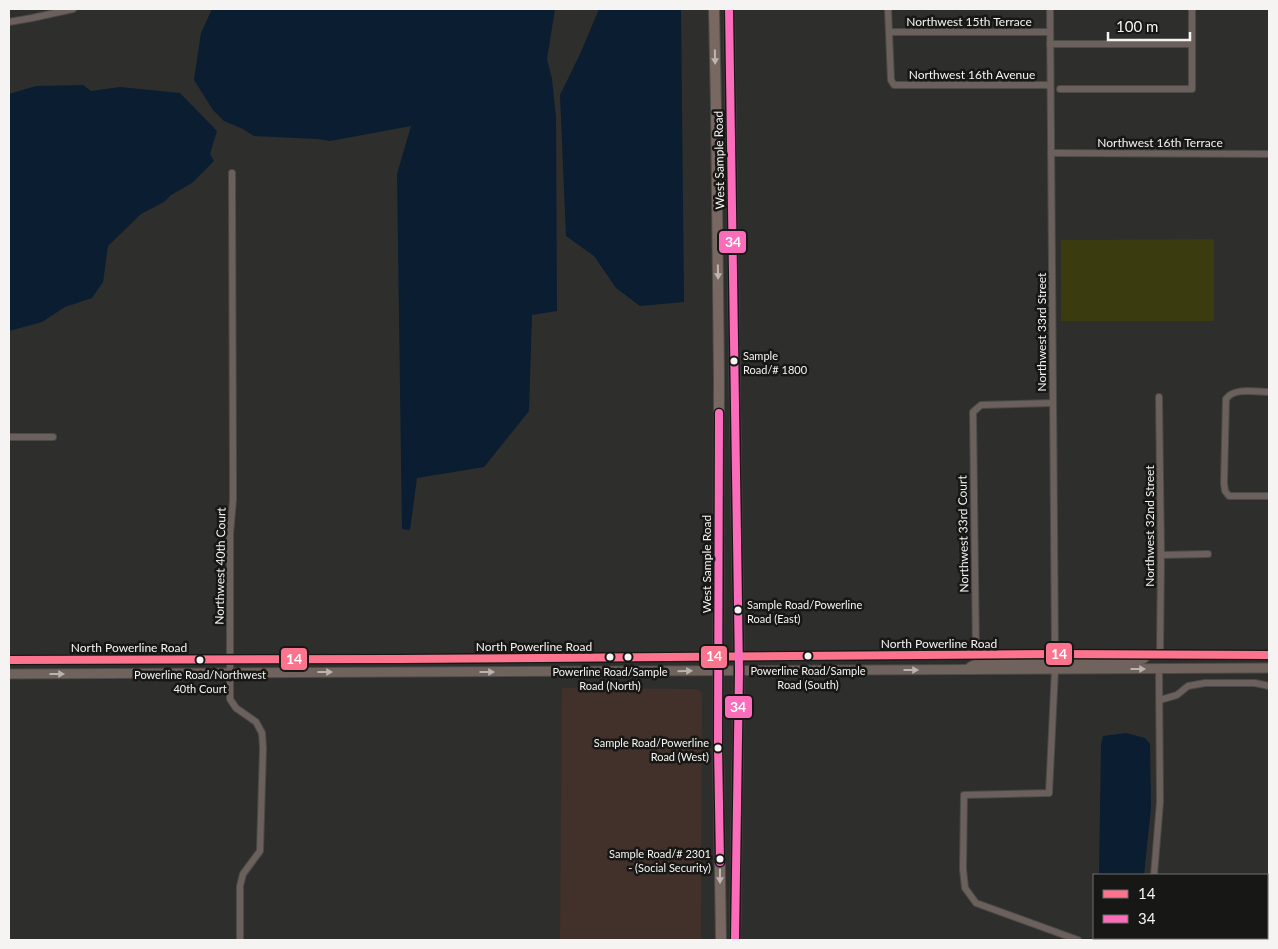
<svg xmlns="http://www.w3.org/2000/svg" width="1278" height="949" font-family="Lato,sans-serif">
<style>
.commercial{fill:#41312a}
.green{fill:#3a3b0f}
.water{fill:#0a1d31}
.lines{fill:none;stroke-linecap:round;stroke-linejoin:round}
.street-casing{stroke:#4a4a48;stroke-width:8}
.secondary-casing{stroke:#4a4a48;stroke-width:11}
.primary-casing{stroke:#4a4a48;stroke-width:12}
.street{stroke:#6b605c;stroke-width:6}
.secondary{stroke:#70625c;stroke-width:9}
.primary{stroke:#796862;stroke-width:10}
.bus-1-casing{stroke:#171715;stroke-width:11}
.bus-2-casing{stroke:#171715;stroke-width:11}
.bus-1{stroke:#fc738d;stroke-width:8}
.bus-2{stroke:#fb6dba;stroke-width:8}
.oneway{fill:#bdb5b1}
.oneway2{fill:#b9b2ae}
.bus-dot{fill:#f5f4f2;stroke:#171715;stroke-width:2}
.labels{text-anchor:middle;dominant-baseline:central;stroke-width:5;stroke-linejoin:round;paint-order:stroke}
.bus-label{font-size:11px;fill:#f5f4f2;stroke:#171715}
.street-label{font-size:12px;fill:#f5f4f2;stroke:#171715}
.line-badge{stroke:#171715;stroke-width:2}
.badge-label{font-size:14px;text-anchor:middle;font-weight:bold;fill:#fff}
</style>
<rect width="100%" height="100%" fill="#2e2e2c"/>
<polygon class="commercial" points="562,688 696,689 701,691 702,694 701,940 560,940"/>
<polygon class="green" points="1214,239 1214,321 1061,321 1061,240"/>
<g class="water">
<polygon points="212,9 555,9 547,59 552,79 556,118 557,311 532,315 529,411 484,467 417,478 410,530 402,529 397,174 411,126 330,141 318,139 254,136 243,129 224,121 213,110 194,80 201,33"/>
<polygon points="599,9 681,9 684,302 640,306 616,288 594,256 566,236 560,95 581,52"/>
<polygon points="83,85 91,91 120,87 180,93 217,131 210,154 214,161 192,183 171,195 164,202 141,214 108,246 103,282 92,298 65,307 42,322 9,331 9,94 36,86"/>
<polygon points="1126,733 1145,738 1150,744 1151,808 1144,875 1099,875 1101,745 1103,736"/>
</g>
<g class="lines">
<g class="street-casing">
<g id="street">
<polyline points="888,9 891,80 894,85 1046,85 1050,86"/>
<polyline points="1050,9 1055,654"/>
<polyline points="9,22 32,18 73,9"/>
<polyline points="889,32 1050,32"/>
<polyline points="1050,44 1192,44"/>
<polyline points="1060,89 1192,89 1192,9"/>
<polyline points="1051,153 1269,154"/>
<polyline points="232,173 233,472 233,500 230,534 230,699 236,708 256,722 262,733 263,748 260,851 243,874 240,886 240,940"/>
<path d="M 1269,392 C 1256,392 1234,387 1226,399 L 1224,483 L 1225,491 L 1229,496 L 1269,496"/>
<polyline points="1159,397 1161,555 1160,654"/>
<polyline points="9,437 53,437"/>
<polyline points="1161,555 1208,554"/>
<polyline points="976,655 973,412 981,405 1053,403"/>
<polyline points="1055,669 1049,793 964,795 963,869 965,888 976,903 1078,940"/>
<polyline points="1160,700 1177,695 1188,686 1205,683 1255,683 1269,686"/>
<polyline points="1154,875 1160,802 1159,669"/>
<polyline points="1143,940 1145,938"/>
</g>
</g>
<g class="secondary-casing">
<g id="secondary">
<polyline points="9,660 399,659 1055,654 1269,655"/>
<path d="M 968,669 C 982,654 1032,669 1052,659 L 1055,654"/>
<polyline points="1055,669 1058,663 1063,661 1133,661 1143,659 1147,655"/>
<polyline points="9,674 1269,668"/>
</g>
</g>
<g class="primary-casing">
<g id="primary">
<polyline points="714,9 716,108 719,378 718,746 721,940"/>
<polyline points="729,9 739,671 735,940"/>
</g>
</g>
<use href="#street" class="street"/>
<use href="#secondary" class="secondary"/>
<use href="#primary" class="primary"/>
<g class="bus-1-casing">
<polyline id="bus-1" points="9,660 399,659 1055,654 1269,655"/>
</g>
<g class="bus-2-casing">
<g id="bus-2">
<polyline points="729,9 739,671 735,940"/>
<polyline points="719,413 718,746 720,862"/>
</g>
</g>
<use href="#bus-1" class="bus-1"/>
<use href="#bus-2" class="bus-2"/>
</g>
<defs><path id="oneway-solid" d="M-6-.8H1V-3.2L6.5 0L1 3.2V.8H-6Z" transform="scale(1.25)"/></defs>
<g class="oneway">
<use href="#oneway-solid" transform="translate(715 57) rotate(89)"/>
<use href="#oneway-solid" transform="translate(718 272) rotate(89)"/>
<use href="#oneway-solid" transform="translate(720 876) rotate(90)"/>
</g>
<g class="oneway2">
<use href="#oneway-solid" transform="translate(1138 669)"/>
<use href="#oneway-solid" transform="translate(911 670)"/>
<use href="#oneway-solid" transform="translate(685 671) rotate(-1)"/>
<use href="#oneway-solid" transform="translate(325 672)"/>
<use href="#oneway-solid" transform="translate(487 672)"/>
<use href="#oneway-solid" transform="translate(57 674)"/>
</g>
<g class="bus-dot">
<circle cx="734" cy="361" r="4.5"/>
<circle cx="738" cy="610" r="4.5"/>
<circle cx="808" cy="656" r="4.5"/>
<circle cx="610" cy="657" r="4.5"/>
<circle cx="628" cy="657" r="4.5"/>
<circle cx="200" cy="660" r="4.5"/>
<circle cx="718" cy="748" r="4.5"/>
<circle cx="720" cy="859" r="4.5"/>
</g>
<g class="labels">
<g class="bus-label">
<text x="743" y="355" text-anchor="start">Sample<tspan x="743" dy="14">Road/# 1800</tspan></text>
<text x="747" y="604" text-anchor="start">Sample Road/Powerline<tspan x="747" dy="14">Road (East)</tspan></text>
<text x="808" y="670">Powerline Road/Sample<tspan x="808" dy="14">Road (South)</tspan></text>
<text x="610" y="671">Powerline Road/Sample<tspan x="610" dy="14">Road (North)</tspan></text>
<text x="200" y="674">Powerline Road/Northwest<tspan x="200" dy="14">40th Court</tspan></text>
<text x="709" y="742" text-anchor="end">Sample Road/Powerline<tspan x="709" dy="14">Road (West)</tspan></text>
<text x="711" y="853" text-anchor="end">Sample Road/# 2301<tspan x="711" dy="14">- (Social Security)</tspan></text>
</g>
<g class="street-label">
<text x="969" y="21">Northwest 15th Terrace</text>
<text x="972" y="74">Northwest 16th Avenue</text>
<text x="1160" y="142">Northwest 16th Terrace</text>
<text transform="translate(719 160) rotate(-91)">West Sample Road</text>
<text transform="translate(1041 332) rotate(-90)">Northwest 33rd Street</text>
<text transform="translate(1149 526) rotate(-90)">Northwest 32nd Street</text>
<text transform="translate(963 534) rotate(-91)">Northwest 33rd Court</text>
<text transform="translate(706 564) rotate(-90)">West Sample Road</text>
<text transform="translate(220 566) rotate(-89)">Northwest 40th Court</text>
<text x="939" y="643">North Powerline Road</text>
<text x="534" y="646">North Powerline Road</text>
<text x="129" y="647">North Powerline Road</text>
</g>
</g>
<g class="line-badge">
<rect x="718" y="230" width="29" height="24" rx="5" fill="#fb6dba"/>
<rect x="1045" y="642" width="28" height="24" rx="5" fill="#fc738d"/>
<rect x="700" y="645" width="28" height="24" rx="5" fill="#fc738d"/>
<rect x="280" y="647" width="28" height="24" rx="5" fill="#fc738d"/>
<rect x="724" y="695" width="29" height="24" rx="5" fill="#fb6dba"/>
</g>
<g class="badge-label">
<text x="733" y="247">34</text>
<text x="1059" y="659">14</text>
<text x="714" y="661">14</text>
<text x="294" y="664">14</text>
<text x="738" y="712">34</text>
</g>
<rect width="1278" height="949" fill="none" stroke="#f5f4f2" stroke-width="20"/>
<rect x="1093" y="874" width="175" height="65" fill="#171715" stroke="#706f6d"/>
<rect x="1103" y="890" width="25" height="8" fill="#fc738d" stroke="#706f6d"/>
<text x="1138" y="899" font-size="15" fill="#f5f4f2">14</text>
<rect x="1103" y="915" width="25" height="8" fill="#fb6dba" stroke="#706f6d"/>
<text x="1138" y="924" font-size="15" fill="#f5f4f2">34</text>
<path d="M1108 32v8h82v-8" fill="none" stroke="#f5f4f2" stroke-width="2.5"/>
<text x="1116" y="32" font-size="15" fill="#f5f4f2" stroke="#171715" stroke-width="4" paint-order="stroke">100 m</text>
</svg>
